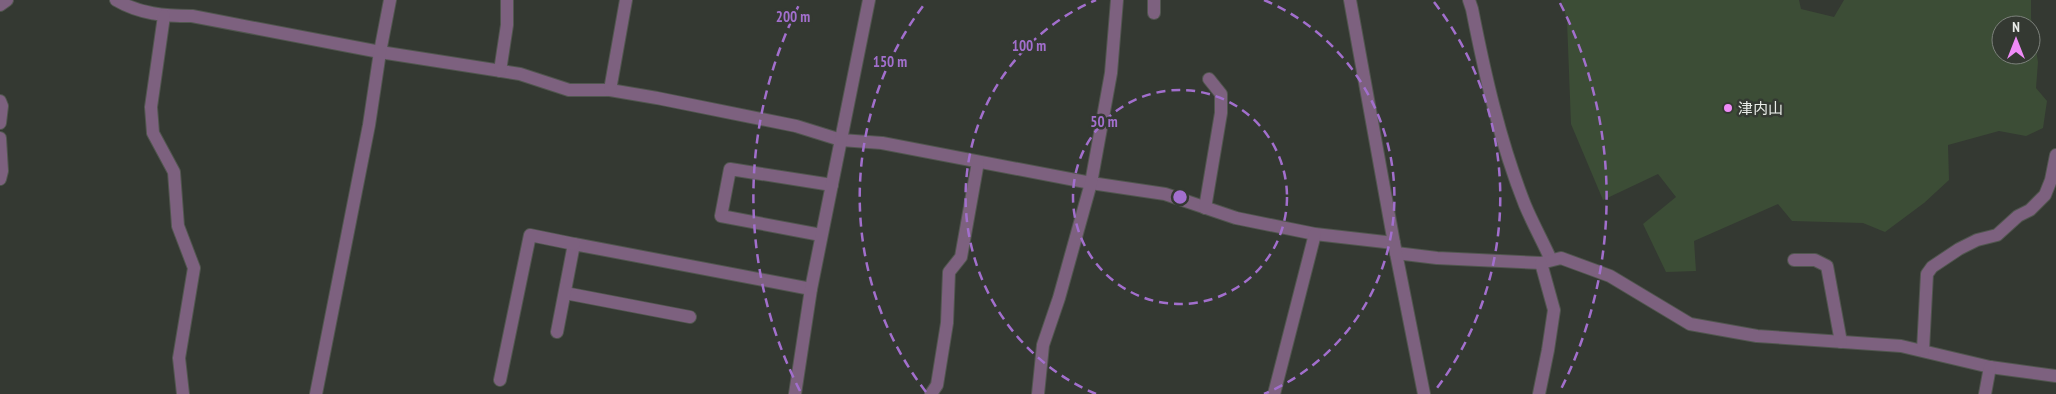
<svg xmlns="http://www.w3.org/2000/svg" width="2056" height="394" font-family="'PT Sans Narrow','Noto Sans JP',sans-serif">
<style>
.green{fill:#3c4d36;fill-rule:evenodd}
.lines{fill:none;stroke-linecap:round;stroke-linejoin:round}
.minor-casing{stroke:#51564f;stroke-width:14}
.tertiary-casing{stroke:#51564f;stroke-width:14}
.minor{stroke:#7d617f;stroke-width:12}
.tertiary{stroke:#7d617f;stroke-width:12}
.ring{fill:none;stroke:#a26fcd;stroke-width:2.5;stroke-dasharray:9 6}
.poi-dot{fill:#ef8bf7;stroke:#343932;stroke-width:2}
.labels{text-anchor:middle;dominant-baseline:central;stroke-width:5;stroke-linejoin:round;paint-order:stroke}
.poi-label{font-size:15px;fill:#e9ece8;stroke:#343932;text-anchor:start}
.centre{fill:#a26fcd;stroke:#343932;stroke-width:2.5}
.ring-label{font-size:15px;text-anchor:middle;font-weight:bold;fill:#a26fcd;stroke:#343932;stroke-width:5;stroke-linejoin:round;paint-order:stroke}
</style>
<rect width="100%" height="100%" fill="#343932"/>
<path class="green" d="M 1561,0 L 1799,0 L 1801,9 L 1834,17 L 1844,0 L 2031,0 L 2031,18 L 2038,62 L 2036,88 L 2047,101 L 2043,128 L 2026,136 L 1999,131 L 1948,145 L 1949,180 L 1924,203 L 1885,232 L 1863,223 L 1792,221 L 1778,204 L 1694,241 L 1696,271 L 1666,272 L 1643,224 L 1676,197 L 1658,174 L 1603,200 L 1571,124 L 1567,20 ZM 2001,25 L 2031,25 L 2031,55 L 2001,55 Z"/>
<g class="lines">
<g class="minor-casing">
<g id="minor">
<path d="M 116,0 C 140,14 164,16 192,16 L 380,52 L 520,74 L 569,90 L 610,90 L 657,98 L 796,126 L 841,140 L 882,143 L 1091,183 L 1165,194 L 1236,218 L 1315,234 L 1394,243"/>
<path d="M 1469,0 L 1472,9 C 1485,75 1500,142 1525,205 C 1533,224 1543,242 1551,260"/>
<polyline points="0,5 7,0"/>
<polyline points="1154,13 1154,0"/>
<polyline points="164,16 151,107 153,133 174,172 178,226 194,268 179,358 183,394"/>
<polyline points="500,71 507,25 507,0"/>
<polyline points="610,90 626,0"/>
<polyline points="0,101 2,106 0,123"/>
<polyline points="0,138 2,171 0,179"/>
<polyline points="1205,208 1221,113 1221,94 1209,79"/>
<polyline points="821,235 721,216 730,169 832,185"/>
<polyline points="1396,253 1437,258 1541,263 1561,258 1610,276 1690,324 1757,336 1901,346 1990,367 2056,376"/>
<polyline points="1794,260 1815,260 1827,266 1841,342"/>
<polyline points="565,293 690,317"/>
<polyline points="557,332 574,244 811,289"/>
<polyline points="1923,350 1927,274 1932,267 1959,249 1977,240 1997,235 2018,216 2030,210 2045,195 2051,180 2056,155"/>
<polyline points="500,380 530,235 574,244"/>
<polyline points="316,394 369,125 380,52 390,0"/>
<polyline points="795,394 811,289 869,0"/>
<polyline points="931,394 937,385 947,323 949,272 961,257 978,162"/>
<polyline points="1038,394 1043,345 1059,298 1091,183 1111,73 1117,0"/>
<polyline points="1274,394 1315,234"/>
<polyline points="1539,394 1548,350 1554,310 1541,263"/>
<polyline points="1985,394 1990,367"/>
</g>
</g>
<g class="tertiary-casing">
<polyline id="tertiary" points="1350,0 1394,243 1424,394"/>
</g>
<use href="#minor" class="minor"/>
<use href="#tertiary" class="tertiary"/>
</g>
<g class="ring">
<circle cx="1180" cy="197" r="107"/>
<path d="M1096 394A214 214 0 0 1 1096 0M1264 0A214 214 0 0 1 1264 394"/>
<path d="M926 392A320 320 0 0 1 926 2M1434 2A320 320 0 0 1 1434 392"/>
<path d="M800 391A427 427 0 0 1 800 3M1560 3A427 427 0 0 1 1560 391"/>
</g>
<circle class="poi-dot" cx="1728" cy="108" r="5"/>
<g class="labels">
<g class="poi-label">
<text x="1738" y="108">津内山</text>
</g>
</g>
<circle cx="1180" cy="197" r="8" class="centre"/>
<g class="ring-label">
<text x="793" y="22">200 m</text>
<text x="1029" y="51">100 m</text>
<text x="890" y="67">150 m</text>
<text x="1104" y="127">50 m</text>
</g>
<g transform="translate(2016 40)"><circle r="24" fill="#343932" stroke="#7c817b"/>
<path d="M0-4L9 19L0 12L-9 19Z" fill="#ef8bf7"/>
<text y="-8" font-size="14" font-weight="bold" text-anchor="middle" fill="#e9ece8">N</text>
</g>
</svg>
